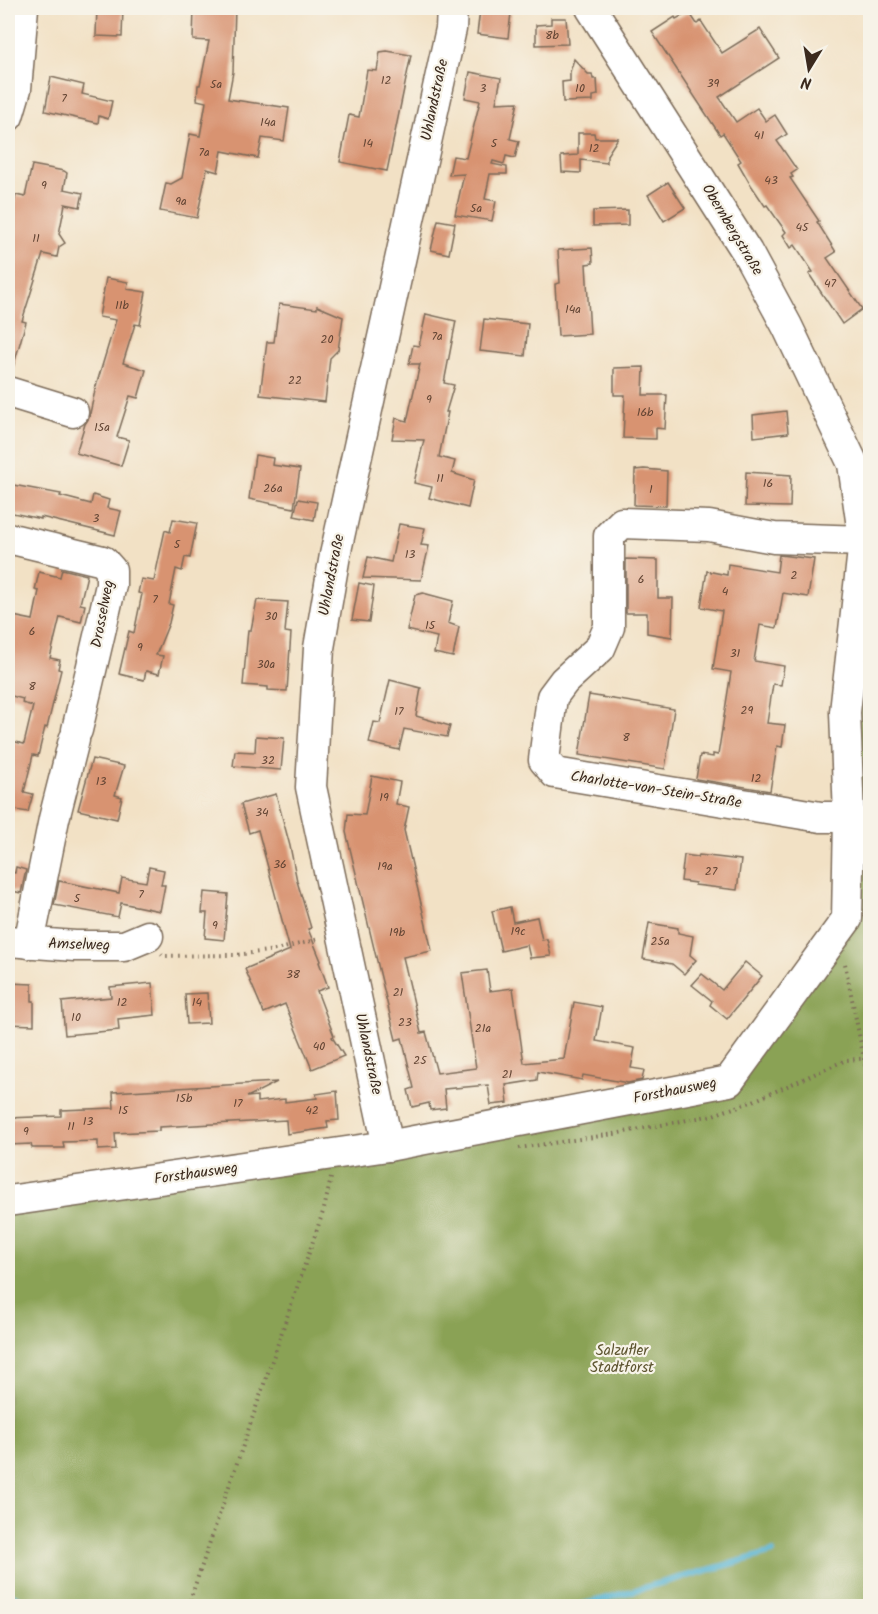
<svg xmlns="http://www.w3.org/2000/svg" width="878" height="1614" font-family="Kalam,sans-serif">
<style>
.forest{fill:#8aa254;stroke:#626639;stroke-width:1.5}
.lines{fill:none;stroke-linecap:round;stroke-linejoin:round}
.stream{stroke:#54b3d3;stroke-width:6}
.building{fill:#d89371}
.minor-casing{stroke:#7b6a58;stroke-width:33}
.path{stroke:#7b6a58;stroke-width:4;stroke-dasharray:1.5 4.5;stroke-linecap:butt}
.minor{stroke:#fff;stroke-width:30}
.labels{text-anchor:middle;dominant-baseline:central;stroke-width:4.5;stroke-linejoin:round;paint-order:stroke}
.number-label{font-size:12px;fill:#624433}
.street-label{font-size:15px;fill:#3b2a1e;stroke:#f7f3e8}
.park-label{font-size:15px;fill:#5e5531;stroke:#f7f3e8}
</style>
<rect width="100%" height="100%" fill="#f7f3e8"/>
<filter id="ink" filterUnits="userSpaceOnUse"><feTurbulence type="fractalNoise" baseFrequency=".0167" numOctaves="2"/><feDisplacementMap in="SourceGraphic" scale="12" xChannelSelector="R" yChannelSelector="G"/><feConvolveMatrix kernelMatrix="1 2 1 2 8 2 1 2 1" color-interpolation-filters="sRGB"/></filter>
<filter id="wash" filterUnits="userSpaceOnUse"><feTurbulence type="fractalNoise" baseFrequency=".008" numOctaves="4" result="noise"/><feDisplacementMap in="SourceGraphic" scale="24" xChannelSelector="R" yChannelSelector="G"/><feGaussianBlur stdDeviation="1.35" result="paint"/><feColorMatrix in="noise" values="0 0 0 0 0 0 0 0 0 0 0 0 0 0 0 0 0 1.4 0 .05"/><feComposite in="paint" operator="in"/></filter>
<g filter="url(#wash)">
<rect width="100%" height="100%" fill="#f2e1c5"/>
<polygon class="forest" points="870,558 870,1606 8,1606 8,1209 732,1087 851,925 855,714"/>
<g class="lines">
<g class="stream">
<polyline points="8,1593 34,1606"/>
<polyline points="578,1606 773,1552"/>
</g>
</g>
<g id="blocks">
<g class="building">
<polygon points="97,8 123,8 122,37 96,36"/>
<polygon points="194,8 235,8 233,72 228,99 289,108 284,141 262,138 258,158 222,151 218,172 207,169 197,218 160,211 166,183 171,184 182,178 190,134 200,136 206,102 197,100 198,85 200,85 209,41 193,40"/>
<polygon points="480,10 511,13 508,38 477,34"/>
<polygon points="689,12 697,24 701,21 722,53 760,29 779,58 719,97 736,122 757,108 766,121 775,115 787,134 777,141 797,170 791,174 793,177 790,178 819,221 817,222 836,252 827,258 862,309 842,324 809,274 813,272 795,245 791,248 783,235 786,232 767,205 765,206 749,182 738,163 741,161 723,133 720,135 652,32 675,17 676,19"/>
<polygon points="551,18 566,18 568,44 536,45 536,25 551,24"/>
<polygon points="387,51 411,55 387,171 340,162 349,115 359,117 367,70 377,71 380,52"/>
<polygon points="574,59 588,74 592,74 593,79 597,79 598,95 593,96 593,101 563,102 562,82 570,81 570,72"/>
<polygon points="470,72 501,78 496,103 518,102 510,139 519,141 515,158 506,156 504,164 493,161 492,164 507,167 507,174 490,174 485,199 496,201 492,221 455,215 464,174 449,175 453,156 466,158 480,101 465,98"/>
<polygon points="51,77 84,85 82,94 112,101 108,119 99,116 98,123 45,111"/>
<polygon points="578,133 594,133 595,138 618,138 607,155 607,163 581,160 581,173 562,172 561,156 578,155"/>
<polygon points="32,165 64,171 67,173 64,189 83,193 80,207 65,204 59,234 65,243 59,247 57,257 43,254 22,321 26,322 12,371 8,370 8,228 16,195 25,197"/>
<polygon points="668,182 685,208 664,221 648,195"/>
<polygon points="628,210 628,225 593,226 593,211"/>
<polygon points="438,220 455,223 449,254 431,250"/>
<polygon points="592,248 593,263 586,264 590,334 558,336 555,284 560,283 558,250"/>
<polygon points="106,278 128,282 127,289 146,292 140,325 135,324 123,363 146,370 138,398 130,396 117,437 129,440 121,466 76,453 85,424 89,418 96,386 116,320 99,317"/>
<polygon points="279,304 317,309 317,306 343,317 338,350 330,358 325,402 260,395 267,342 274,342"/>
<polygon points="426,314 456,321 444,383 454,385 446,412 448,412 439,457 455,461 452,473 474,480 468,508 429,498 432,487 414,483 424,440 392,439 396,418 407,421 420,364 409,364 413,345 419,346"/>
<polygon points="484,319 528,324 525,356 480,351"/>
<polygon points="644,367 643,395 667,395 665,429 656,428 656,439 623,438 625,395 614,395 614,368"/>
<polygon points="786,411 788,433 754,437 753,415"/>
<polygon points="255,455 273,458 272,465 300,469 294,508 249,499"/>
<polygon points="644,469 667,471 666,506 634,505 635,470"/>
<polygon points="746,472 791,475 790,507 745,506"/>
<polygon points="8,484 61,494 60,496 91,504 93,495 109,500 107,508 121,511 115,535 41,517 41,519 8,512"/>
<polygon points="298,499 317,502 314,520 294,516"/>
<polygon points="173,519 197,523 190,558 185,557 182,571 176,569 169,604 173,605 169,623 156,655 163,656 159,674 146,671 144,680 119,674 129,631 134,633 142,594 138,593 141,579 154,581 165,530 170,532"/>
<polygon points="399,524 425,528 421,545 429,546 421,580 363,578 368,557 391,562"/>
<polygon points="779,555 814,559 808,597 783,593 777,628 760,625 754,661 784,666 781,685 773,684 767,723 785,725 782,747 777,746 770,791 696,779 700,755 713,757 713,754 718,755 731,672 713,669 722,611 701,607 707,571 727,575 728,564 777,572"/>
<polygon points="626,559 658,560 658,598 673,598 672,637 647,633 647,613 626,613"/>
<polygon points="62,569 87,575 80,604 85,605 81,622 60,617 50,658 60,660 58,669 61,670 47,728 45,727 38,756 33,755 24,792 33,794 28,812 9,809 12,798 8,797 8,740 24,744 33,706 22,703 23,699 8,695 8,615 33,620 39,591 35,590 39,572 60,577"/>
<polygon points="359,583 374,586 369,622 352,620"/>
<polygon points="423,593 453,601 448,623 459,627 453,657 434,653 437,637 407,630 415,595"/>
<polygon points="257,600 288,602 285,632 291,633 287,691 268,690 268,687 243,685 248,630 251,630"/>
<polygon points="390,680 421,688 416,716 450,726 447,737 404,729 399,750 369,743 374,722 380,723"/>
<polygon points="589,695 674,709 665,769 579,755"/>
<polygon points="256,736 284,738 281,770 233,766 235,751 255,752"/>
<polygon points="92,759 124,766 115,795 122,797 117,819 78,810"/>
<polygon points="372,776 400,782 396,804 409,807 404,830 432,951 403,957 421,1033 426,1032 437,1073 476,1068 462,973 487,970 490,991 513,988 524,1063 564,1059 574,1002 602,1007 596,1041 635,1048 631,1068 644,1070 642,1080 628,1083 583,1075 582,1080 538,1072 537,1080 506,1085 508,1103 491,1105 488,1085 444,1089 446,1108 430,1110 429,1103 412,1107 408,1090 414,1088 402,1038 396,1040 346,832 348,814 365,815"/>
<polygon points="276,794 290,846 297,881 311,928 308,929 321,961 319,962 328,987 317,991 334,1036 332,1037 344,1056 312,1069 285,1004 264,1013 245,969 290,950 258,830 249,833 241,804"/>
<polygon points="684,855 698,857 699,855 741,860 737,890 695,885 695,883 681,881"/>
<polygon points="16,867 26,870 21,893 8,890 8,872 15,873"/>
<polygon points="149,867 164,870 161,885 165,885 160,911 121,903 118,917 54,905 59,881 119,893 122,878 146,882"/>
<polygon points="204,892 228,894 224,940 205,938 207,913 202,913"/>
<polygon points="510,907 513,922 537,917 542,940 547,939 551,956 530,958 527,945 501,951 492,911"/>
<polygon points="649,923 678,928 678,933 693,936 690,955 696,960 684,974 672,964 643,959"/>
<polygon points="745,962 762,976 727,1019 710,1005 712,1001 692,985 702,974 722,990"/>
<polygon points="8,983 32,984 32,1001 34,1001 34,1025 8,1024"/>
<polygon points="152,983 155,1015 118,1019 119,1030 65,1035 62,1002 111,997 110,987"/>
<polygon points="207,993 209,1023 187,1024 185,994"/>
<polygon points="277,1082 247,1097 257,1096 257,1102 285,1099 285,1102 317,1098 316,1094 337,1091 339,1120 327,1121 328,1128 287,1134 286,1120 159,1127 159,1131 115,1133 116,1149 98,1150 98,1141 63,1142 64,1148 32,1148 31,1144 8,1145 8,1118 61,1116 61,1110 114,1108 113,1092"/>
</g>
</g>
</g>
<g filter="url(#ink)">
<use href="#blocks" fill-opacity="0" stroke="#7b6a58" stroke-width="1.5"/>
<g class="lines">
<g class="minor-casing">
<g id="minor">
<polyline points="8,116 16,89 23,8"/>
<polyline points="8,392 73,412"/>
<polyline points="8,538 103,561 111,570 111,585 77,730"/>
<polyline points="849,817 821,817 555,773 544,760 552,697 564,681 600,648 609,627 609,536 622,523 709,526 774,538 864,541"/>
<polyline points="8,941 75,946 124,946 148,936"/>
<polyline points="29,943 54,819 74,740"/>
<polyline points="388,1146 311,787 319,648 335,555 451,29 452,8"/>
<polyline points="8,1201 388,1146 729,1081 847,919 849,817 845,712 864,541 853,464 787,326 747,252 591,8"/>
</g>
</g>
<g class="path">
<polyline points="161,954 163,956 235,955 276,950 319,939"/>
<polyline points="845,964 870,1089"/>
<polyline points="519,1148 614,1134 713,1115 751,1102 846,1060 870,1058"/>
<polyline points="188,1606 324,1209 331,1178"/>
</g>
<use href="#minor" class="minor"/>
</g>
</g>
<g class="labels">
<g class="number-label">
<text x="552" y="35">8b</text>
<text x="386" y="80">12</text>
<text x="713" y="83">39</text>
<text x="216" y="84">5a</text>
<text x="483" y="88">3</text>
<text x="580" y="88">10</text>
<text x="64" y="98">7</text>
<text x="268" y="122">14a</text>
<text x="759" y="135">41</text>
<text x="368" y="143">14</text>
<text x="494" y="143">5</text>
<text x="594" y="148">12</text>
<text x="204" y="152">7a</text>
<text x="771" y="180">43</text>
<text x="44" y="185">9</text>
<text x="181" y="201">9a</text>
<text x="476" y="208">5a</text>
<text x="802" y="227">45</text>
<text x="36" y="238">11</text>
<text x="830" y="283">47</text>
<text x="122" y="305">11b</text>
<text x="573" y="309">14a</text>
<text x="437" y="336">7a</text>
<text x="327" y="339">20</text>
<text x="295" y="380">22</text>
<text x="429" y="399">9</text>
<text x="645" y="412">16b</text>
<text x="102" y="427">15a</text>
<text x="440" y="478">11</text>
<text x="768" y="483">16</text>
<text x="273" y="488">26a</text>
<text x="651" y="489">1</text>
<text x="96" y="518">3</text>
<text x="177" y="544">5</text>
<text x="410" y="554">13</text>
<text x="794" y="575">2</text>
<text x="641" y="579">6</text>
<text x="725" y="591">4</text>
<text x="155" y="599">7</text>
<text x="271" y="616">30</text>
<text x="430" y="625">15</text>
<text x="32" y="631">6</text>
<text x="140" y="647">9</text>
<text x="735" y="653">31</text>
<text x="266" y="664">30a</text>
<text x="32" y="686">8</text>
<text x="747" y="710">29</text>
<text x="399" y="711">17</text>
<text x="626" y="737">8</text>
<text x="268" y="760">32</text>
<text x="756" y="778">12</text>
<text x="101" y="781">13</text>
<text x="384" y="797">19</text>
<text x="262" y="812">34</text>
<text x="280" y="864">36</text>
<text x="385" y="866">19a</text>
<text x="711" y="871">27</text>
<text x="141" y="894">7</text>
<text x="77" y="898">5</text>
<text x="215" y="925">9</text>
<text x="518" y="931">19c</text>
<text x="397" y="932">19b</text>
<text x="660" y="941">25a</text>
<text x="293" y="974">38</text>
<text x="398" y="992">21</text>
<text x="122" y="1002">12</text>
<text x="197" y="1002">14</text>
<text x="76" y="1017">10</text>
<text x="405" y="1022">23</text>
<text x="483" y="1028">21a</text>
<text x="319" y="1046">40</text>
<text x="420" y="1060">25</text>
<text x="507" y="1074">21</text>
<text x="184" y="1098">15b</text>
<text x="238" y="1103">17</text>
<text x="123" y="1110">15</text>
<text x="312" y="1110">42</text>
<text x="88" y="1121">13</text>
<text x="71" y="1126">11</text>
<text x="26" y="1131">9</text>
</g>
<g class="street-label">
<text transform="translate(435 100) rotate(-78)">Uhlandstraße</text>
<text transform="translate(732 230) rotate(59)">Obernbergstraße</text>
<text transform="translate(332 575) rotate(-79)">Uhlandstraße</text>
<text transform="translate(103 614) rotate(-79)">Drosselweg</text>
<text transform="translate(656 790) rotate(9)">Charlotte-von-Stein-Straße</text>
<text transform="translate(79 945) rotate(2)">Amselweg</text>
<text transform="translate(368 1054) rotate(78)">Uhlandstraße</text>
<text transform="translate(675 1091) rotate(-11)">Forsthausweg</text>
<text transform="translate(196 1174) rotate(-8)">Forsthausweg</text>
</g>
<g class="park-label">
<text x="622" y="1351">Salzufler<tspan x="622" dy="17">Stadtforst</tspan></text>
</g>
</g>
<rect width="878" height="1614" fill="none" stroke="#f7f3e8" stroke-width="30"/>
<g transform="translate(809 69) rotate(191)" stroke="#f7f3e8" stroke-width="4.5" paint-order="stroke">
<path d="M0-4.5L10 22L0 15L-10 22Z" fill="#3b2a1e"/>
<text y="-9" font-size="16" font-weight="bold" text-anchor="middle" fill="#3b2a1e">N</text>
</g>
</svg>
